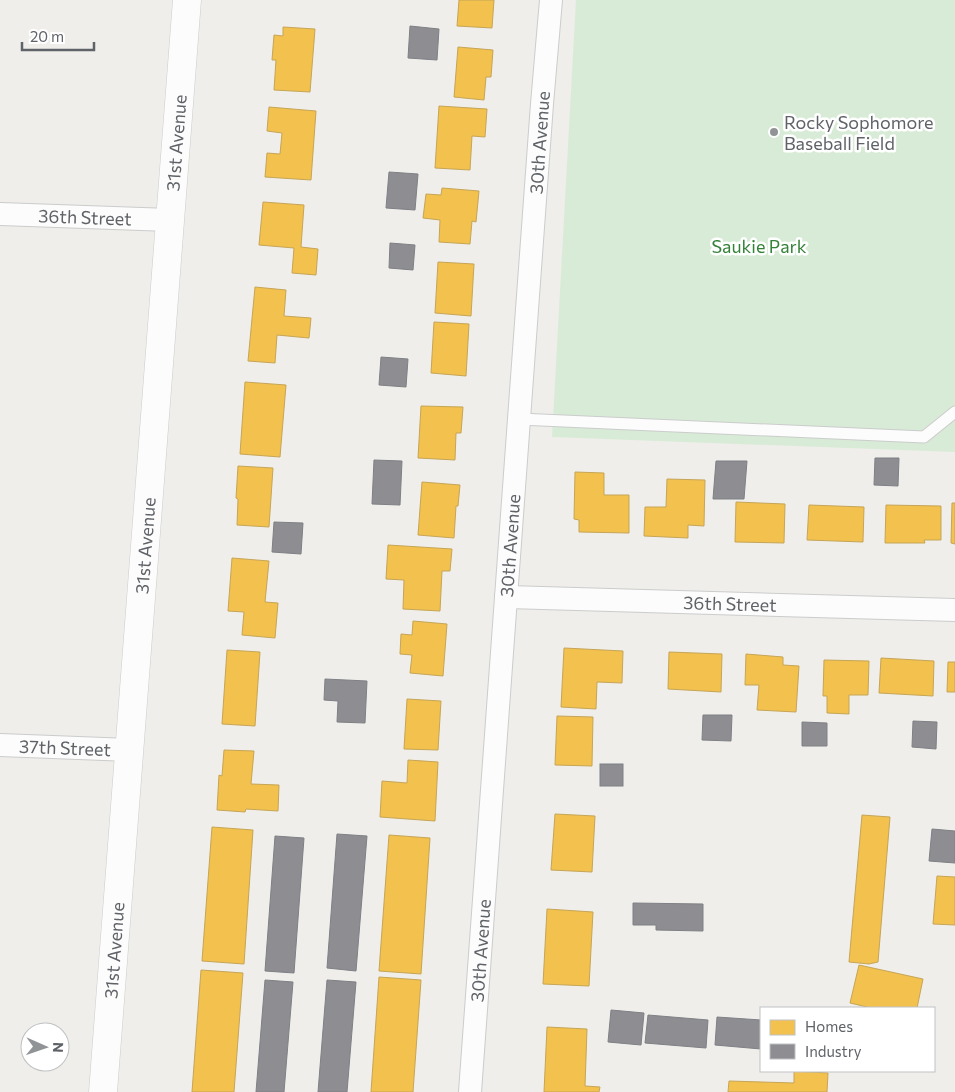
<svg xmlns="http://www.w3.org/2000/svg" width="955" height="1092" font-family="Commissioner,sans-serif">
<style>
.green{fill:#d8ebd6}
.homes{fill:#f2c14e;stroke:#c6a556}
.industry{fill:#8d8d92;stroke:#7f8085}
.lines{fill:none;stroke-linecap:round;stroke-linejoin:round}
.service-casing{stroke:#cbcccc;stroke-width:13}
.minor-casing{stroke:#cbcccc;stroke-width:24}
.tertiary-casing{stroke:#cbcccc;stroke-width:29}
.service{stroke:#fdfcfc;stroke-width:11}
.minor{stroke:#fdfcfc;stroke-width:22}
.tertiary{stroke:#fdfcfc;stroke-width:28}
.poi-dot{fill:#919496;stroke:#fff;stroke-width:2}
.labels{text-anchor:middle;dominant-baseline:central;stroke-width:5;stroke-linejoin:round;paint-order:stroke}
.poi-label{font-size:18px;fill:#5f6368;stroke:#fff;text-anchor:start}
.street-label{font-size:18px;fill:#5f6368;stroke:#fff}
.park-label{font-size:18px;fill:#348238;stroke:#fff}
</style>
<rect width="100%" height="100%" fill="#efeeea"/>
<polygon class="green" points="576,0 955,0 955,452 552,437"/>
<g class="homes">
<polygon points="459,0 494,0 492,28 457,26"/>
<polygon points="283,27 315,29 310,92 274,90 276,60 272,60 274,35 283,36"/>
<polygon points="458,47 493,50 491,77 486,77 484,100 454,97"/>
<polygon points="439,106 487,109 485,137 472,136 470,170 435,168"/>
<polygon points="269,107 316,111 311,180 265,177 267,153 280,154 282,133 267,131"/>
<polygon points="442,188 479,191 476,222 472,221 470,244 439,242 440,220 423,218 426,194 441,195"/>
<polygon points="263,202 304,205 301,247 318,249 316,275 292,273 294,248 259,245"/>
<polygon points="438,262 474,264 471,316 435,313"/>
<polygon points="255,287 286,290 284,316 311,318 309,338 277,335 275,363 248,361"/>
<polygon points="434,322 469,324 466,376 431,373"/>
<polygon points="245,382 286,385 280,457 240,454"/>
<polygon points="421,406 463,407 461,433 456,433 455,460 418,458"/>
<polygon points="238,466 273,468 269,527 237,525 238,499 236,498"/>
<polygon points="575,472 604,473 604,495 629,495 629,533 579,532 579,520 574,519"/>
<polygon points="667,479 705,480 704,526 688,525 688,538 644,536 645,507 666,507"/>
<polygon points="422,482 460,485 458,506 456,506 454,538 418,535"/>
<polygon points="736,502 785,504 784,543 735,542"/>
<polygon points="952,503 955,503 955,544 951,543"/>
<polygon points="809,505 864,507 863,542 807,540"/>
<polygon points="886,505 941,506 941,540 924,540 925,543 885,543"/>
<polygon points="388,545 452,549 450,571 442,571 440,611 403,609 404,580 386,579"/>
<polygon points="232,558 269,561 265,602 278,603 275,638 242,635 244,612 228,611"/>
<polygon points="413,621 447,624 443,676 410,673 412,655 400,654 401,634 412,635"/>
<polygon points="564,648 623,651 622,683 597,682 596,709 561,707"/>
<polygon points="227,650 260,652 255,726 222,724"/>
<polygon points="669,652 722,654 721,692 668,689"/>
<polygon points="746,654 783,657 783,665 799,666 796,712 757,710 759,685 745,685"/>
<polygon points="881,658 934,661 933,696 879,693"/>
<polygon points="824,660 869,661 868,695 849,695 849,714 827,713 827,696 823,696"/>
<polygon points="948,662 955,662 955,692 947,692"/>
<polygon points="407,699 441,701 438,750 404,749"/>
<polygon points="557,716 593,717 592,766 555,765"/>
<polygon points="224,750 254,751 251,784 279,785 278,811 246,809 245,812 217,810 219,775 222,776"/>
<polygon points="408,760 438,762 435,821 380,817 382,781 407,783"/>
<polygon points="555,814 595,816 592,872 551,870"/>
<polygon points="862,815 890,817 878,962 869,964 849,962"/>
<polygon points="212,827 253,830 244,964 202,961"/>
<polygon points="389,835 430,838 421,974 379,971"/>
<polygon points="937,876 955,877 955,925 933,924"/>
<polygon points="547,909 593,912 589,986 543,984"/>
<polygon points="859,965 923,979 917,1008 867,1008 867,1007 850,1003"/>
<polygon points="201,970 243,973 234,1092 192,1092"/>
<polygon points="379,977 421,980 413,1092 371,1092"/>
<polygon points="547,1027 587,1029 585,1086 600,1087 599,1092 544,1092"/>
<polygon points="794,1071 828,1073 827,1092 728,1092 729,1081 794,1083"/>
</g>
<g class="industry">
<polygon points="410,26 439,29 437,60 408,58"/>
<polygon points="389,172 418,174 415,210 386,208"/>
<polygon points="390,243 415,245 413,270 389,268"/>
<polygon points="381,357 408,359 406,387 379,385"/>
<polygon points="875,458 899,458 898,486 874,485"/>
<polygon points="374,460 402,461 400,505 372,504"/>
<polygon points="716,461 747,461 744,499 713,499"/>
<polygon points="274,522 303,523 301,554 272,552"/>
<polygon points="325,679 367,681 365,723 337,722 338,701 324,700"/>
<polygon points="703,715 732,715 731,741 702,740"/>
<polygon points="913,721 937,722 936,749 912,747"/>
<polygon points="802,722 827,723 827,746 802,746"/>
<rect x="600" y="764" width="23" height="22"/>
<polygon points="932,829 955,831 955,863 929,861"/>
<polygon points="337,834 367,836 356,971 327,968"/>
<polygon points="275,836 304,838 294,973 265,971"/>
<polygon points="633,903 703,904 703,931 656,930 656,925 633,925"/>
<polygon points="265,980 293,982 284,1092 256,1092"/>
<polygon points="327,980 356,982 347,1092 318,1092"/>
<polygon points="611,1010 644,1013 641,1045 608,1042"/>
<polygon points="648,1015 708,1020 706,1048 645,1043"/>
<polygon points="717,1017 761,1020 761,1049 715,1045"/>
</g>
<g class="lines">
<g class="service-casing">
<polyline id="service" points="519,419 924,437 955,412"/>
</g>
<g class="minor-casing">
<g id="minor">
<path id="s1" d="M 0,214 L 170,220"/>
<path id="s2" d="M 506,597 L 955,610"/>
<path id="s3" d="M 0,745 L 130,750"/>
<path id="s4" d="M 470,1092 L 519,419 L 542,104 L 551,0"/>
</g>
</g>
<g class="tertiary-casing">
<g id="tertiary">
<path id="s5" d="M 103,1092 L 187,0"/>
</g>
</g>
<use href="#service" class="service"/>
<use href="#minor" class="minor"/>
<use href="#tertiary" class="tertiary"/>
</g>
<circle class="poi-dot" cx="774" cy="132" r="5"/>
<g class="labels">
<g class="poi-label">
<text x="784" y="122">Rocky Sophomore<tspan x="784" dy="21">Baseball Field</tspan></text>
</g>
<g class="street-label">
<text stroke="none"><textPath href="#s5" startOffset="952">31st Avenue</textPath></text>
<text stroke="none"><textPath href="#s4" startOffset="952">30th Avenue</textPath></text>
<text stroke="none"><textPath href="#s1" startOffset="85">36th Street</textPath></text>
<text stroke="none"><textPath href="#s5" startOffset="548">31st Avenue</textPath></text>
<text stroke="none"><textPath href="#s4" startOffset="548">30th Avenue</textPath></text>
<text stroke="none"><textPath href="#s2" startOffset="224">36th Street</textPath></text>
<text stroke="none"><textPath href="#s3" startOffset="65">37th Street</textPath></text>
<text stroke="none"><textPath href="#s5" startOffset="142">31st Avenue</textPath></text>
<text stroke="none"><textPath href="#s4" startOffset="142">30th Avenue</textPath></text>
</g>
<g class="park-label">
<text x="759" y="246">Saukie Park</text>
</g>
</g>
<rect x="760" y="1007" width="175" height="65" fill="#ffffff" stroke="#bfc1c3"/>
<rect x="770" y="1020" width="25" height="15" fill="#f2c14e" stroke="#bfc1c3"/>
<text x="805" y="1032" font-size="15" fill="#5f6368">Homes</text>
<rect x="770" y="1044" width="25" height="15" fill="#8d8d92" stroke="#bfc1c3"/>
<text x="805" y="1057" font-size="15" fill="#5f6368">Industry</text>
<g transform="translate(45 1047) rotate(92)"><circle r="24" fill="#ffffff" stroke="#bfc1c3"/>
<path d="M0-4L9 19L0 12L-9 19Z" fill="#919496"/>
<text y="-8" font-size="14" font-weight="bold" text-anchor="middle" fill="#5f6368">N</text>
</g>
<path d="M22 42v8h72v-8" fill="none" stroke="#5f6368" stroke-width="2.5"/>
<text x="30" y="42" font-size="15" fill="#5f6368" stroke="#ffffff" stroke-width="4" paint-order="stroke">20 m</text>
</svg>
